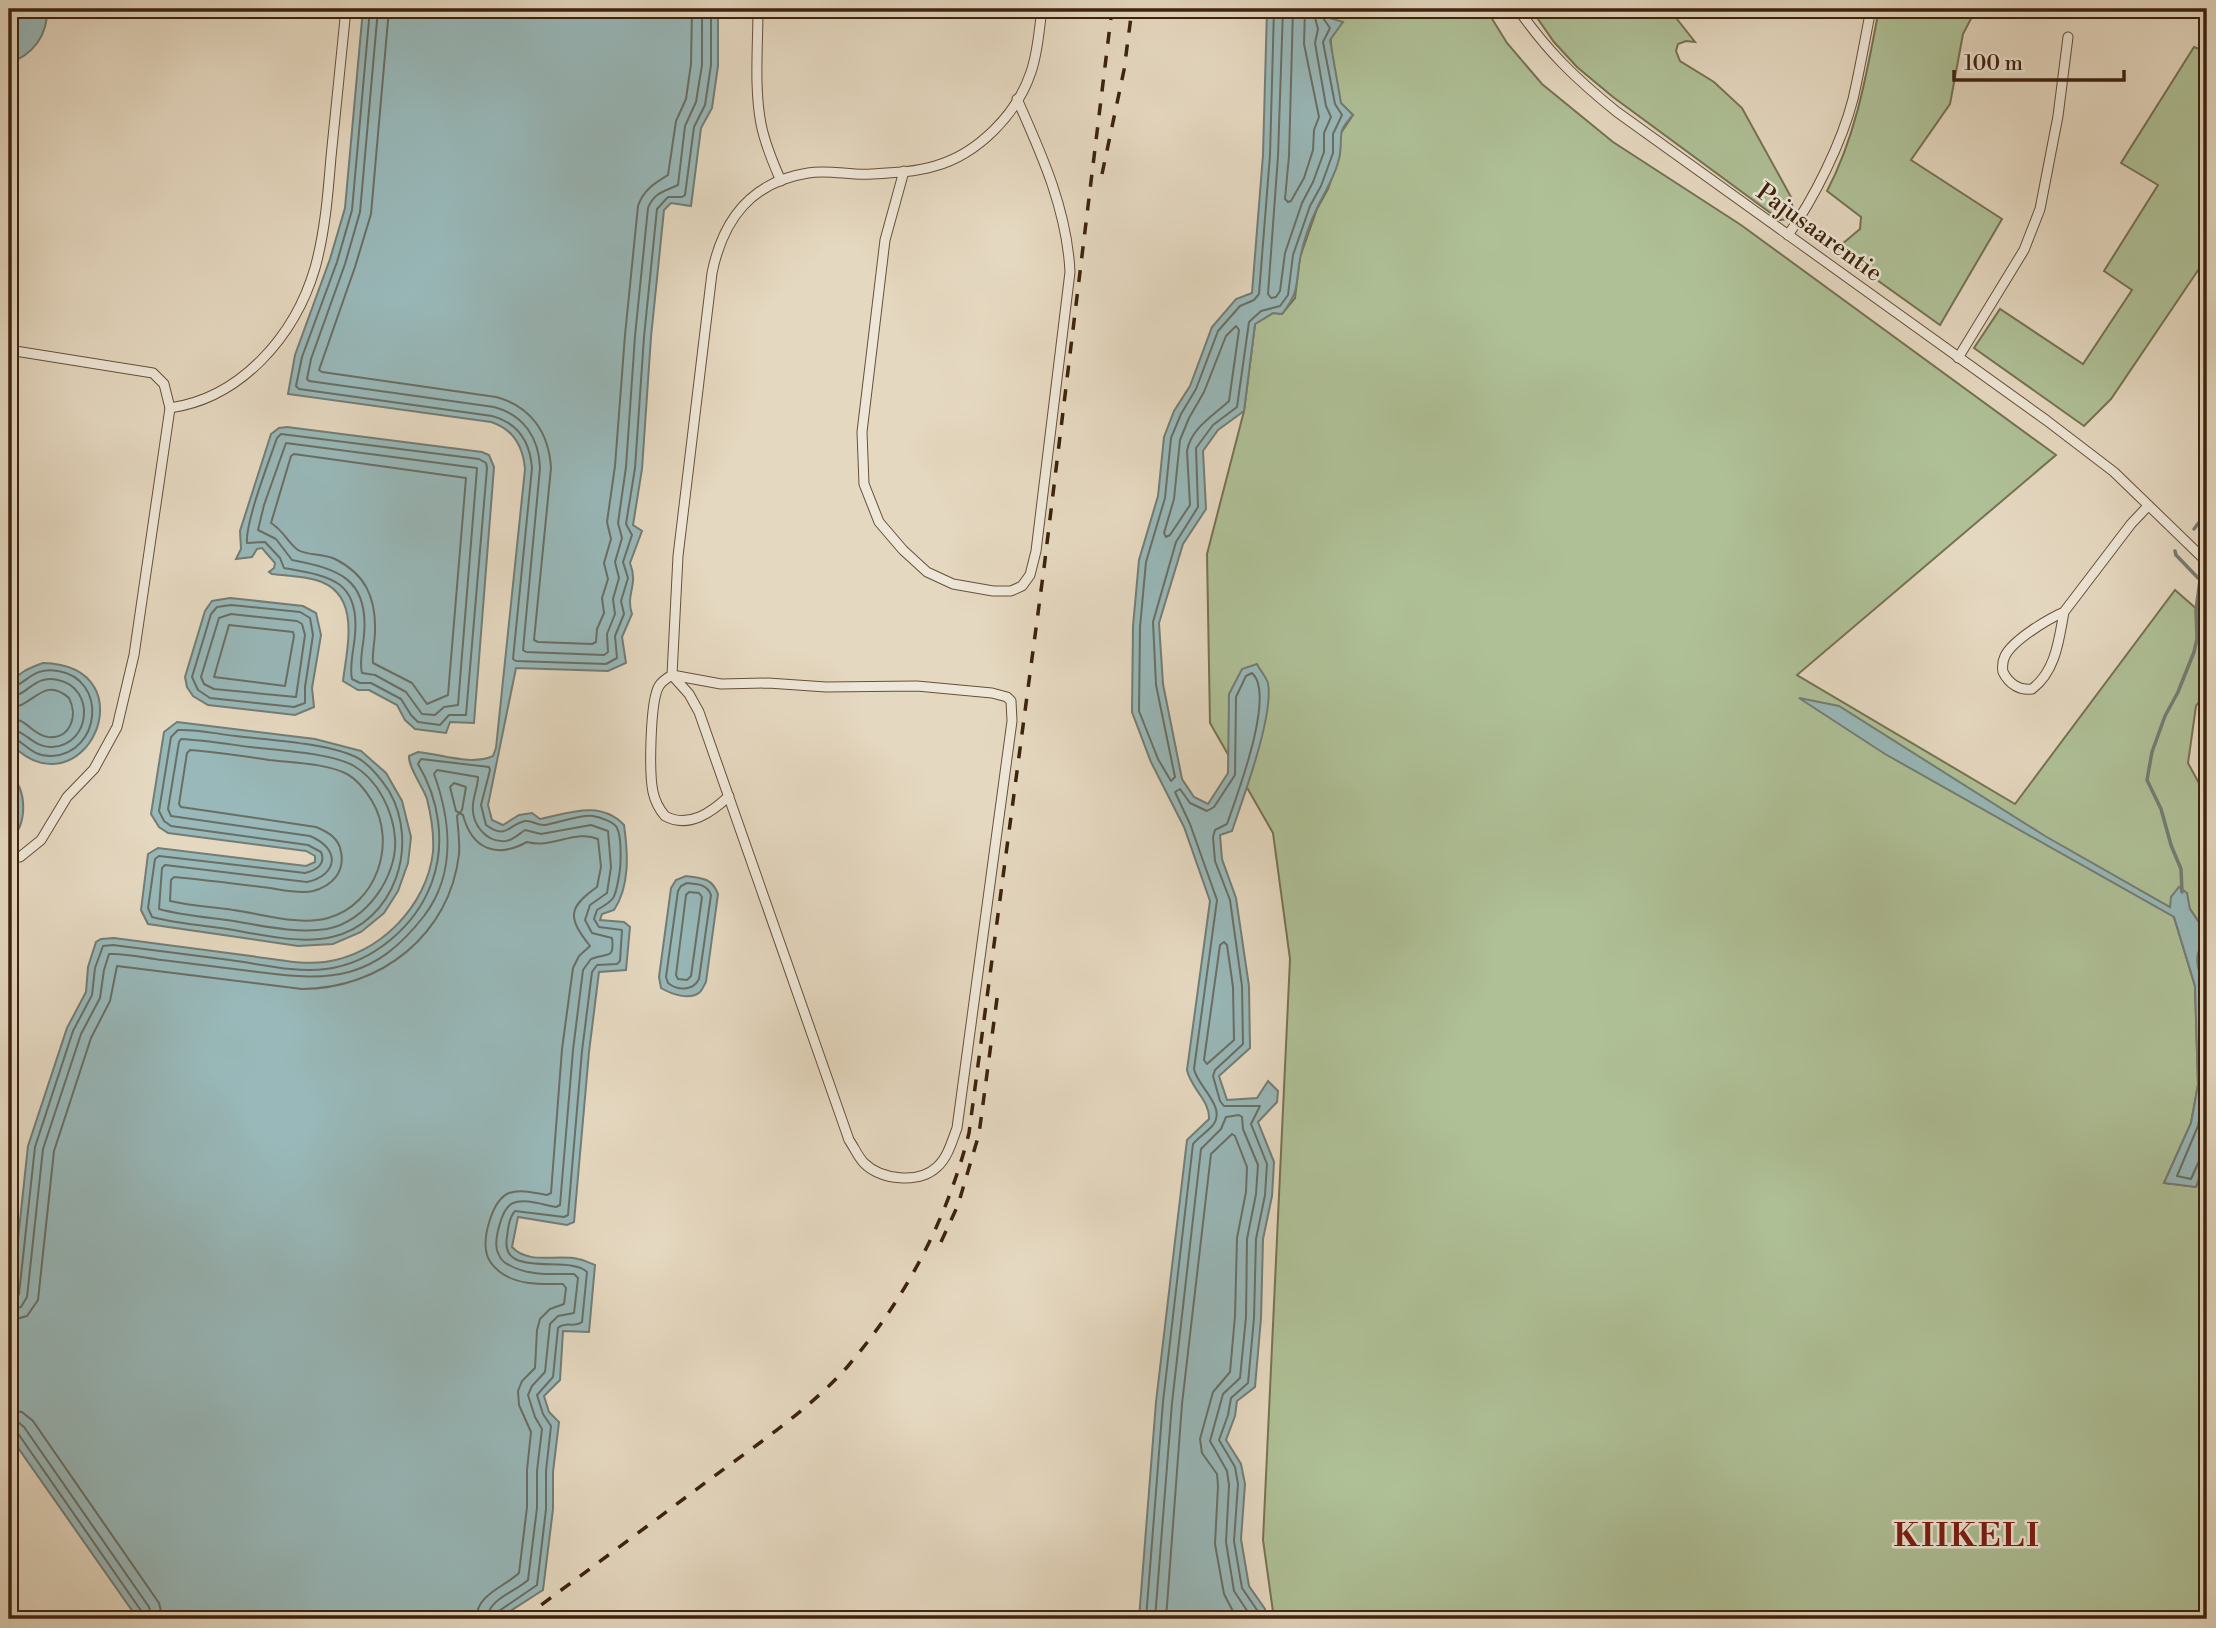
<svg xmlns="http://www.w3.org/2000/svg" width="2216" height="1628" font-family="'Libre Bodoni',serif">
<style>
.green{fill:#afc097;stroke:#767252;stroke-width:2}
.water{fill:#98b8b9;stroke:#747c74;stroke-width:2}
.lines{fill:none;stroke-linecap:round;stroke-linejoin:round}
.shore{stroke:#6a6e63;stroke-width:2}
.stream{stroke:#747c74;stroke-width:3.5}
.street-casing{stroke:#67503a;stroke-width:11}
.street{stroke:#eee6d6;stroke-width:9}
.rail{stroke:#3d230d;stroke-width:3.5;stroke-dasharray:12 12;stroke-linecap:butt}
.labels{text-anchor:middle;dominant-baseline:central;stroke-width:5;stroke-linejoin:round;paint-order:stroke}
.street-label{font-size:24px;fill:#3d230d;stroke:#eee6d6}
.district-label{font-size:32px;font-weight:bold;letter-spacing:2px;fill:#7a1f14;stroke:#eee6d6}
</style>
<rect width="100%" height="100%" fill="#e5d8c0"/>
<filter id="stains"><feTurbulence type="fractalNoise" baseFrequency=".00286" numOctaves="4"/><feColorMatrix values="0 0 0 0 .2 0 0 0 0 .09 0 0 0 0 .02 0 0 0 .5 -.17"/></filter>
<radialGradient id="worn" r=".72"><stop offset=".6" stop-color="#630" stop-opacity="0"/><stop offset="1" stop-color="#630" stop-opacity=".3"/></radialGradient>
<g class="green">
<path d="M 1332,9 L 1486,9 L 1507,43 L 1542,84 L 1613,142 L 1741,225 L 2056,455 L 1797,675 L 2015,804 L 2175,590 L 2207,618 L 2207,692 L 2196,706 L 2188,763 L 2207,798 L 2207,934 L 2190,909 L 2174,917 L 2195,986 L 2198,1085 L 2191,1123 L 2164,1183 L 2196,1187 L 2207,1156 L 2207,1619 L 1274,1619 L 1263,1540 L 1290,959 L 1273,833 L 1210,723 L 1207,554 L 1244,411 L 1255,324 L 1273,313 L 1282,314 L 1295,298 L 1300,257 L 1317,209 L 1328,189 L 1340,154 L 1339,136 L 1353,115 C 1350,112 1344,107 1341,103 C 1333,86 1328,27 1332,9 Z"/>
<polygon points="1531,9 1669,9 1695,42 1686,41 1678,44 1676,51 1680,61 1714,82 1742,108 1791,197 1793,211 1789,219 1780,220 1613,97 1577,67 1554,42"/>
<path d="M 1879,9 L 1976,9 L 1963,34 L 1950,104 L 1911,160 L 2002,219 L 1940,325 L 1835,250 L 1860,229 L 1861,217 L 1827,191 C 1857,134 1867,71 1879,9 Z"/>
<polygon points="2194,47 2207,52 2207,257 2111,399 2084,426 1974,348 2000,309 2083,364 2132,290 2104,271 2158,185 2121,163"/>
</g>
<g class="water">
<path d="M 9,9 L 47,9 C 48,35 33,55 9,63 Z"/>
<path d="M 363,9 L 718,9 L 718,66 L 712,108 L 701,128 L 691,206 L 671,203 L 664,210 L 651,337 L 642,469 L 633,525 L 642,531 L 630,563 C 639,586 625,593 632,614 L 622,637 L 626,663 L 608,671 L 516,668 L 488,805 L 492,820 L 503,825 L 519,815 L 532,813 L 540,819 C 569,813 601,800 624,825 C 628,853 630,886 614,910 L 602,914 L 600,920 L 624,922 L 630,927 L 626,970 L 599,972 L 589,1052 L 574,1222 L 567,1225 L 518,1217 L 512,1247 C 528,1265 558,1254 578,1259 C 584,1260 590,1263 595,1265 L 589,1332 L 563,1331 L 560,1380 L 544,1396 L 549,1412 L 559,1422 L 553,1472 L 553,1509 L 543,1590 L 498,1619 L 138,1619 L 14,1442 L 9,1429 L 9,1323 L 28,1146 L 67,1028 L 86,992 L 88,967 L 96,942 L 101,939 L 114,938 C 159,944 205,950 251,956 C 275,959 301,965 325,962 C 379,955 427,906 433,852 C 434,836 431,815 427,799 C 423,787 408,767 409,756 L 418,752 C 441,754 471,766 493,756 L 496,748 L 525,469 C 523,446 513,429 491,422 L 288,394 L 295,355 L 330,259 L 345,208 Z"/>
<path d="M 1267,9 L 1332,9 L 1330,18 L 1343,22 L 1330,40 L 1341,103 L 1353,115 C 1336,134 1343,132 1340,154 C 1337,173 1325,191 1317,208 C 1310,223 1303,243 1300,259 C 1295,286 1300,291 1282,314 L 1273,313 L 1255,324 L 1244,411 L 1218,430 L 1203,451 L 1206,509 L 1183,544 L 1159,623 L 1163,684 L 1182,779 L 1194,797 L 1208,804 L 1228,773 L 1229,694 L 1242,669 L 1257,664 C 1260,670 1266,677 1268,683 C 1274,716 1243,798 1232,831 L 1220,835 L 1222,859 L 1236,898 L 1249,986 L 1250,1048 L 1219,1076 L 1227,1100 L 1257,1098 L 1268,1081 L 1278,1091 L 1277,1102 L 1258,1122 L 1274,1162 L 1272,1196 L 1263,1239 L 1261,1318 L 1255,1387 L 1237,1401 L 1235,1416 L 1226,1440 L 1241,1464 L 1245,1484 L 1241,1539 L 1249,1586 L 1265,1609 L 1263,1619 L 1139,1619 L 1156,1402 L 1187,1140 L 1209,1119 C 1210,1100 1191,1089 1187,1070 L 1210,901 L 1184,827 L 1151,762 L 1132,712 L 1133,626 L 1139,560 L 1158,496 L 1164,437 L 1174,411 L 1190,386 L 1212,327 L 1236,299 L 1252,293 L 1263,155 Z"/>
<path d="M 287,427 L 482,452 L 489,455 L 494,467 L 474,723 L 450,722 L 446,733 L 415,729 L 405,720 L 397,705 L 369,690 L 358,690 L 343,681 C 347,647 362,593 316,580 C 302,576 287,576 272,574 L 269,572 L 274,568 L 275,563 L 262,548 L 257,549 L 252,557 L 236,559 L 241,549 L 240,531 L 271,434 L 279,428 Z"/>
<polygon points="230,598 303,606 316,613 321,635 312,688 314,707 295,715 208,705 193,696 187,687 185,677 205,611 212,601"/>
<path d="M 43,663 C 153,666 83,820 9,742 L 9,686 C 17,673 29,668 43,663 Z"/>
<path d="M 1799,698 L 1839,706 L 2045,836 L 2170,907 L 2171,897 L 2179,887 L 2187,893 L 2190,909 L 2207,934 L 2207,953 L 2199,950 C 2194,964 2201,977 2207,989 L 2207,1156 L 2196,1187 L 2164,1183 L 2191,1123 L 2198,1085 L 2195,986 L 2174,917 L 1885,754 Z"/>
<polygon points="177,722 315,739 361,751 386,773 402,801 411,837 408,863 398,891 384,913 361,932 333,944 298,946 148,924 141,910 148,854 158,848 306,866 315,862 315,856 306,851 168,833 159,827 151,814 164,732"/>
<path d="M 9,772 C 28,791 28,824 9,842 Z"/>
<path d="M 686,876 C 702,878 712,878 718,894 L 706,982 C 704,985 703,989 700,992 C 690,1001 671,994 661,988 L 659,977 L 671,888 L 676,880 Z"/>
</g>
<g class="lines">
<g class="shore">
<path d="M 370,9 L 352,210 L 337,262 L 302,357 L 296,386 L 299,389 L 492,416 C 518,423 530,442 532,468 L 513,659 L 516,661 L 606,664 L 617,658 L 615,636 L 624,614 L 621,601 L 628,578 L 623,562 L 632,535 L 626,524 L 635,468 L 644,337 L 657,209 L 668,197 L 682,197 L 685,195 L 694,127 L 705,105 L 711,65 L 711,9"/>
<path d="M 378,9 L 360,212 L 345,264 L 311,359 L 307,379 L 309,381 L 494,407 C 524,415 539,438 540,468 L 523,650 L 526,652 L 604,655 L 608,652 L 607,634 L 615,614 L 613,599 L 619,578 L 615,562 L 622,538 L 618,523 L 626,467 L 635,336 L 648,208 C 654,192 666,191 678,185 L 685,126 L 696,102 L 702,65 L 702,9"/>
<path d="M 389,9 L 371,214 L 355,267 L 319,370 L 322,372 L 496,397 C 531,406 549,433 551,468 L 534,640 L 538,642 L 592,644 L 596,642 L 597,629 L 604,613 L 602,598 L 608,579 L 604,563 L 611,539 L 607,522 L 615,466 L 625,335 L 638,206 C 643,190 655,183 668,175 L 676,121 L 686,99 L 691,64 L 692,9"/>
<polyline points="1274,9 1270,155 1259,294 1254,300 1240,306 1218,331 1196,389 1181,414 1171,438 1165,498 1146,562 1140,627 1139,711 1158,759 1171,781 1175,777 1156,685 1153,622 1176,542 1198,507 1196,448 1213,425 1237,407 1249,322 1261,311 1280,306 1288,295 1293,255 1310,206 1321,186 1333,153 1333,134 1342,115 1335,104 1323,42 1330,28 1323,18 1325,9"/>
<polyline points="1283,9 1278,156 1268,294 1271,298 1276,297 1280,291 1285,253 1302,203 1313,182 1324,152 1324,133 1331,117 1326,106 1315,43 1318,29 1315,18 1316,9"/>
<polyline points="1293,9 1289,156 1285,199 1288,202 1291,201 1304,178 1313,150 1314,130 1319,117 1304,44 1305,9"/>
<path d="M 1236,326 L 1239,330 L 1229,401 C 1213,416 1191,428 1187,451 L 1190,505 L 1170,535 L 1166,537 L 1164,533 L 1174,499 L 1180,440 L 1189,418 L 1204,392 L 1226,336 Z"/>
<path d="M 281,434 L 479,459 L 486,463 L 487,468 L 466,715 L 449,715 L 440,725 L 418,722 L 411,715 L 401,699 L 371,683 L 360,683 L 352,679 C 349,666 354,649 355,635 C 360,579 328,576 284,568 L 280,558 L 265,542 L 247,543 C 245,523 269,461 277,438 Z"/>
<path d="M 286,443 L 477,468 L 458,705 L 444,707 L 435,715 L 422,714 L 406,692 L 375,675 L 362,673 C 359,662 363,648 364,635 C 369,579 339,569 292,560 L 276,539 L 258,530 L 264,505 Z"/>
<path d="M 294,454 L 466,478 L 448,695 L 427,704 L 412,683 L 373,663 C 372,653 375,641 375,631 C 376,597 365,574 335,559 C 325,554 305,555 298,550 C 288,543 284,531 271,523 L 291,456 Z"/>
<polygon points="231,605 300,612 310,618 313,635 305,687 305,703 294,707 210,698 198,690 192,677 211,614 217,607"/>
<polygon points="231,614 297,621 302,624 305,635 296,697 214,689 204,684 201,677 219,618"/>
<polygon points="229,625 293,632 294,636 285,686 214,677"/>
<path d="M 9,688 C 26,686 31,666 58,671 C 108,679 101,753 52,756 C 29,757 24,739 9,737"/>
<path d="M 9,697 C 28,696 34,674 58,680 C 96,688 91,745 52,747 C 33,748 26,730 9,729"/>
<path d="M 9,708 C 34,707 43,675 69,698 C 78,715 71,739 48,737 C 32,735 28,719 9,718"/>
<path d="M 178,730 C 197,729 217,734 236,736 C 269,740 327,743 356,757 C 370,764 381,779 389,791 C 420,845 395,922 332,937 C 297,945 255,933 221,928 C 198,925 174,923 152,917 L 148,908 L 155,859 L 159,856 L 305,873 C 317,870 326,864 321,852 L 308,845 L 171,826 L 164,821 L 159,811 L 171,737 Z"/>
<path d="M 181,739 C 204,740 227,744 250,747 C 276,750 333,753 354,766 C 378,780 393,811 395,838 C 398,876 366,922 327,929 C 295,934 259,925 227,920 C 204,917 180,915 159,909 L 162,868 L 165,865 L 307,882 C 338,875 341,849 310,836 L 171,816 L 168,809 L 179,742 Z"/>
<path d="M 190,750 C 216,752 243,756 269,760 C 294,763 325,763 347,774 C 358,780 366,791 372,801 C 397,843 377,904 328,918 C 299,926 263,914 233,910 C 213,907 191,906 170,901 L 171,880 L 174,877 C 206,880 238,884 270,888 C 283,890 300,894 313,891 C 332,886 345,872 341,852 C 339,838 328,832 316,827 L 181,807 L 179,804 L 187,753 Z"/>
<polygon points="454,783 466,787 462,810 460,813 456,811 450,787"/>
<path d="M 687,883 C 698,884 707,884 711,895 L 699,979 C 693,991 678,991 668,983 L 666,977 L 678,891 L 681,886 Z"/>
<polygon points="689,892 699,893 702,897 691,976 687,980 678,979 676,975 686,895"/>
<polygon points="1224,942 1227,945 1233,987 1234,1040 1207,1064 1204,1060 1220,945"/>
<polyline points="2207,991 2202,994 2205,1086 2198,1126 2177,1176 2191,1179 2199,1161 2207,1158"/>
<path d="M 9,1301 L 16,1300 L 19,1294 L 35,1147 L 73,1031 L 92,995 L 95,968 L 103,946 L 113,945 C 152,950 191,955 230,960 C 261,964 295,973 326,969 C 373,963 416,926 432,882 C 446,843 439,799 418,764 L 421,759 L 489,767 L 490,770 L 481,805 L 486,825 C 507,840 507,825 525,821 C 533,820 537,826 545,825 C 558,823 582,814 593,816 C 599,817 615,822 617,828 C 622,837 621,866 619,876 C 615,898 616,899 597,910 L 594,919 L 599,927 L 622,930 L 620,961 L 617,964 L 597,965 L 592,972 L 582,1051 L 568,1215 L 564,1217 L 515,1211 C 509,1218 508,1228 507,1237 C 499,1280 570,1254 587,1272 L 582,1322 C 575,1328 565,1321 558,1328 L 553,1377 L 537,1395 L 543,1414 L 551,1426 L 546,1471 L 546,1509 L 537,1585 L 499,1611 L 496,1619"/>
<path d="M 9,1310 L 21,1307 L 27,1297 L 43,1149 L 81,1034 L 100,998 L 104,970 L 109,954 C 126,953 145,958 162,960 C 194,964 226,968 258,972 C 332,982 374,980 424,916 C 456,874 451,821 434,774 L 437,770 L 478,777 C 478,786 474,794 473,804 C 471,823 485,843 506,841 C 513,840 519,834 525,830 L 541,834 L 591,825 L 608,831 L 611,867 L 607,893 L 590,905 L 585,920 L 592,933 L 612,938 C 615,961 606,952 591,959 L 583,970 L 573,1050 L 560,1205 L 556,1207 C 544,1205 524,1198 513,1203 C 501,1208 493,1243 498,1253 C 500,1258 504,1263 509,1265 C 528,1276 553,1274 574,1274 L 578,1278 L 574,1313 L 558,1316 L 550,1324 L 545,1372 L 532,1386 L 528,1395 L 535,1417 L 542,1429 L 537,1471 L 537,1508 L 528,1580 C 515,1592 488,1599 487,1619"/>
<path d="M 9,1321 L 27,1316 L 38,1300 L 54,1151 L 91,1038 L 110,1001 L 117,966 L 302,989 C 380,989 450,935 459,854 C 460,842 458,829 457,816 L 459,813 L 463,815 C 472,849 496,859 527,842 C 551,849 576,829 598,839 L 601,867 L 597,887 C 567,908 568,918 590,946 L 579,956 L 573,968 L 562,1049 L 551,1193 L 547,1195 C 535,1193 521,1189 509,1193 C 492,1200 482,1238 487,1255 C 489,1262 495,1268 500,1272 C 518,1286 543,1284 563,1284 L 566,1288 L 564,1304 L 550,1309 L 540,1319 L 537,1330 L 535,1368 L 522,1381 L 518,1391 L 519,1405 L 531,1432 L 527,1470 L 527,1507 L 519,1573 C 503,1588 477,1594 476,1619"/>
<polyline points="9,1410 22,1412 33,1421 159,1603 163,1619"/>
<polyline points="9,1420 18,1422 24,1427 149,1607 152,1619"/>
<polyline points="9,1429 17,1432 142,1612 143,1619"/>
<path d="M 1146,1619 L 1163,1402 L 1193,1144 C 1199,1137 1207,1132 1213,1125 C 1227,1107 1197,1086 1194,1069 L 1217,900 L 1190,824 L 1175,792 L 1180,789 L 1190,803 L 1207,811 L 1214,807 L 1235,775 L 1236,697 L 1246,676 L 1252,673 C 1276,694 1237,795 1227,824 L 1215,830 L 1213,837 L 1215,861 L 1230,900 L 1242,986 L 1243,1044 L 1215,1070 L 1213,1076 L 1220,1101 L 1224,1106 L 1260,1106 L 1251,1124 L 1267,1164 L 1265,1195 L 1256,1239 L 1254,1318 L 1248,1383 L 1231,1398 L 1228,1415 L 1219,1440 L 1235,1467 L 1238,1484 L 1234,1541 L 1242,1588 L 1257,1610 L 1257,1619"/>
<polyline points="1155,1619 1172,1403 1201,1149 1221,1129 1226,1117 1239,1115 1242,1117 1243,1129 1258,1165 1256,1194 1247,1239 1246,1317 1240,1378 1223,1394 1210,1441 1227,1471 1229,1485 1226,1542 1234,1591 1248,1612 1248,1619"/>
<polyline points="1166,1619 1182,1404 1211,1154 1232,1134 1235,1136 1247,1167 1246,1192 1237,1238 1235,1316 1230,1372 1213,1392 1200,1439 1202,1453 1217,1474 1218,1486 1215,1544 1224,1594 1237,1619"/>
</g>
<g class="stream">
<polyline points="2194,529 2207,512"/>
<polyline points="2175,551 2176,555 2200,580 2196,610 2197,639 2194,652 2178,692 2165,716 2152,752 2147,780 2161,809 2171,845 2181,869 2182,892"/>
</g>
<g class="street-casing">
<g id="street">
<path d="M 758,9 C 758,46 754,87 761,124 C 765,144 773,163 781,181"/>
<path d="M 1518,9 C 1548,52 1576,79 1617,112 L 2046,420 L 2114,472 L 2207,562"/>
<path d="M 904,171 L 885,240 L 862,432 L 864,484 L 879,522 L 903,550 L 927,572 L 953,584 L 993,591 L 1011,591 L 1022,586 L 1030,575 L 1036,551 L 1070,272 C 1067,210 1042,155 1017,99"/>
<path d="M 1788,235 C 1814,199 1842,142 1853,99 C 1860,69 1865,39 1871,9"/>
<path d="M 9,350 L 153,373 L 164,384 L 170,408 C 241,398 295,336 315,268 C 325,232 328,194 331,157 C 336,108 341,58 346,9"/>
<polyline points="1958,358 2024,250 2040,209 2058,116 2068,37"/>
<path d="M 2064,612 C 2059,639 2056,671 2032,689 C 2020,691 2009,684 2003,672 C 2002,666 2002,662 2005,656 C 2013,640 2048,619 2064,612 L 2131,524 L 2148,506"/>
<path d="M 729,796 C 712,812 689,829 665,816 C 659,809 655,801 653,792 C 649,773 650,701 659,686 C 662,681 667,678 672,675 L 721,684 L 768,683 L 826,687 L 917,686 L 992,693 L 1007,697 L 1011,701 L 1012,721 L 957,1128 C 952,1141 948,1157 937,1167 C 919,1184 881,1180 864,1163 C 858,1157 854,1147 849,1140 L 699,712 L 689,694 L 672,675 L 678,556 L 712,273 C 723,219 751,182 808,173 C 829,169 851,176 872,174 C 893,173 915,172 935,166 C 978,154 1017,114 1031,72 C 1038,52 1039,30 1042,9"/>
<polyline points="20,857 41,840 67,797 94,769 117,727 134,655 170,408"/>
</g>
</g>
<use href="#street" class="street"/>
<g class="rail">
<polyline points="1102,174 1124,70 1132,9"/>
<polyline points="941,1242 958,1205 979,1134 998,991"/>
<path d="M 522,1619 C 586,1572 650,1524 713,1477 C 759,1443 810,1409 848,1366 C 906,1298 947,1220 969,1133 L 1044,568 L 1112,9"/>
</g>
</g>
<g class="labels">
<g class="street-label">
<text transform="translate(1819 233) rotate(36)">Pajusaarentie</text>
</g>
<g class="district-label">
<text x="1967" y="1536">KIIKELI</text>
</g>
</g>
<rect width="2216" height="1628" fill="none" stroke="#e5d8c0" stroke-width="35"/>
<rect x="10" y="10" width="2195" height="1607" fill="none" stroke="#3d230d" stroke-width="3.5"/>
<rect x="18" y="18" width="2181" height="1593" fill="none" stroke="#3d230d" stroke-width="2"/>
<path d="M1954 70v10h170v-10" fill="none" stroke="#3d230d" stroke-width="3.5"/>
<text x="1964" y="70" font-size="21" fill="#3d230d" stroke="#eee6d6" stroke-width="5" paint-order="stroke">100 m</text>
<rect width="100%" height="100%" filter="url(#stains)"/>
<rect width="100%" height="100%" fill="url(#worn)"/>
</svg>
